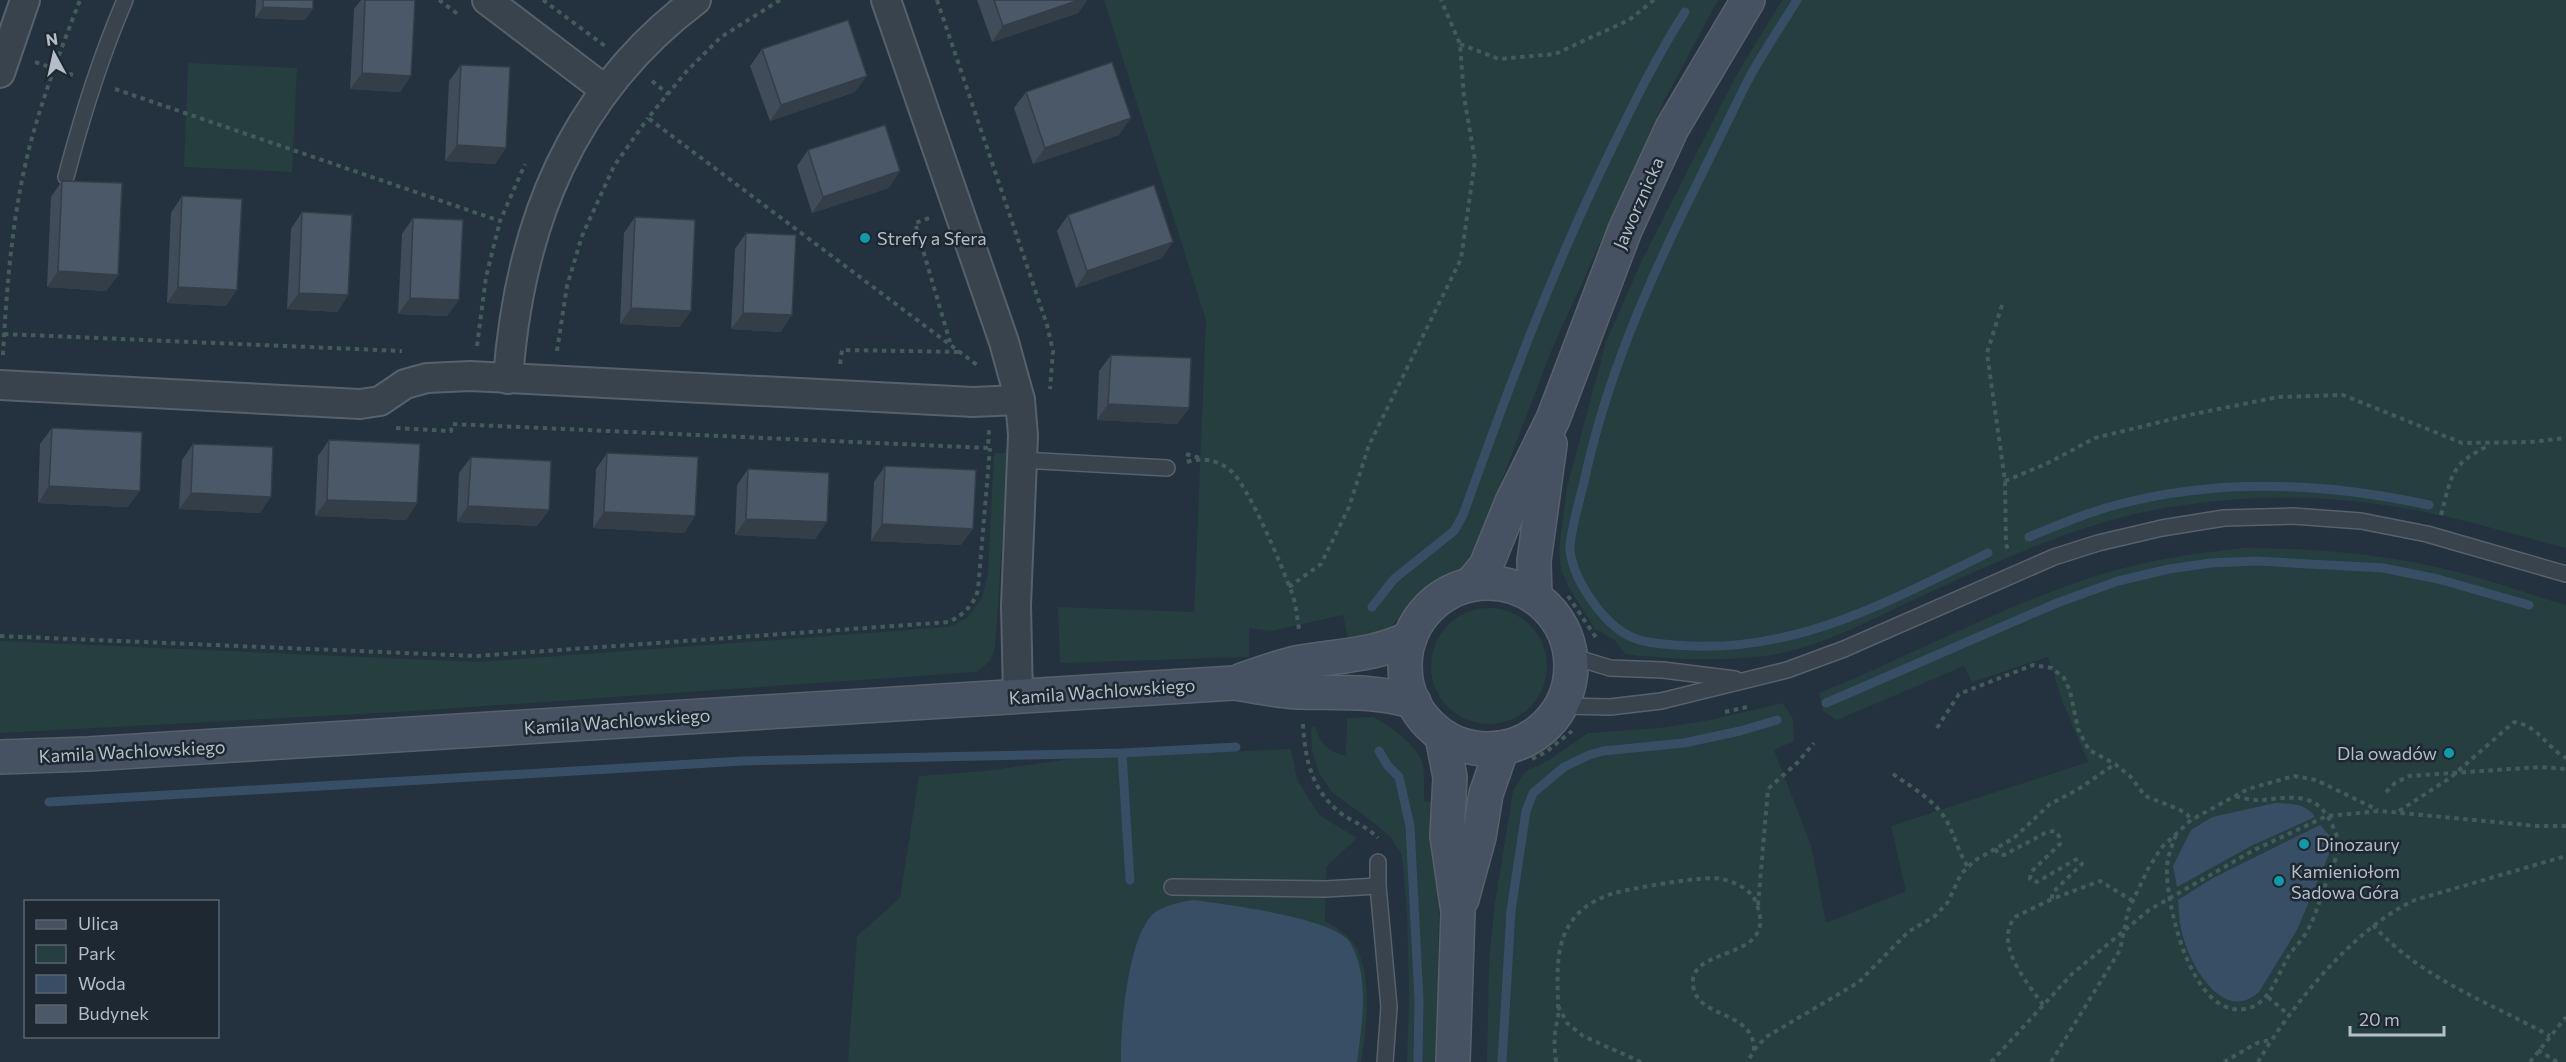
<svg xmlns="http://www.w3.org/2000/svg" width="2566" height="1062" font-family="Commissioner,sans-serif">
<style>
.green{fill:#263e3f}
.water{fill:#384e65}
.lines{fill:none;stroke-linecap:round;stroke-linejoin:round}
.stream{stroke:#384e65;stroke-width:9}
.lane-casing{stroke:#56616c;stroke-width:18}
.street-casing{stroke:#56616c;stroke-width:32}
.secondary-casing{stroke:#56616c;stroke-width:36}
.path{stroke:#445b5c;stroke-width:4;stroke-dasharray:4.5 4.5;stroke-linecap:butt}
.lane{stroke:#38434e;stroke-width:15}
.street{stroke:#38434e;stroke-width:28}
.secondary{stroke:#465261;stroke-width:33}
.wall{fill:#404c59}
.shaded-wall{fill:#343e48}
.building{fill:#4a5867;stroke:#343e48;stroke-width:1.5}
.culture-dot{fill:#0f9aa8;stroke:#1d2833;stroke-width:2}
.labels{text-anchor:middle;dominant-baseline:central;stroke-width:5;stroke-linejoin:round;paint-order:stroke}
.street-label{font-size:18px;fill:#b4bec9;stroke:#1d2833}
.poi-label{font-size:18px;fill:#b4bec9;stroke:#1d2833;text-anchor:start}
</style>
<rect width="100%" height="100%" fill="#24313e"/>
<g class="green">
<polygon points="1104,0 1718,0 1664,101 1550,354 1496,496 1476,561 1458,575 1420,593 1390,628 1349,644 1343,615 1271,631 1249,628 1249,657 1060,663 1058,607 1194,612 1206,320"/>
<path d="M 1782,0 L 2566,0 L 2566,548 C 2514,535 2462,518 2409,509 C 2310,491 2205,494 2108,521 C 2039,541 1974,572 1909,602 C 1867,622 1823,645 1777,654 C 1733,662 1669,660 1625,654 L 1615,640 L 1595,629 L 1568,586 L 1561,569 L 1559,549 L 1567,487 L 1606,342 L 1642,260 L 1737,74 Z"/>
<polygon points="188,63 297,68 292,172 184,167"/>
<polygon points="994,453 1008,453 995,649 990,661 977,672 398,712 0,733 0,641 479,662 949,627 967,618 982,598 988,573"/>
<path d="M 2243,548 C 2316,548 2390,554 2461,573 C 2496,582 2531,595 2566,605 L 2566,1062 L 1487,1062 L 1489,963 L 1494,909 L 1513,791 L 1525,772 L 1549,760 L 1588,733 L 1660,728 L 1710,720 L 1783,703 L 1793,719 L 1794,741 L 1774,750 L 1811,845 L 1826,923 L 1906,891 L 1891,826 L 2088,762 L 2063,703 L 2048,657 L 1972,682 L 1964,666 L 1837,720 L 1823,711 L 1819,693 C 1916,654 2008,602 2109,572 C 2153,559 2197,553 2243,548 Z"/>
<circle cx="1489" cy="666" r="58"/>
<path d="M 1373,717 C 1389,725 1417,745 1422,762 C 1425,774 1424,789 1424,801 L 1440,803 L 1437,1062 L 1407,1062 L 1409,993 L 1407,913 L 1402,856 L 1392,839 L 1374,823 L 1332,792 L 1319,773 L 1312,750 L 1311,727 L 1315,727 C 1321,745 1328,751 1346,756 L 1347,718 Z"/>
<path d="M 1291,749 L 1297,779 L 1319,815 L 1357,838 L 1326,867 L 1325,921 C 1335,927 1347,933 1354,944 C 1373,972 1367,1029 1361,1062 L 848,1062 L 857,936 L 900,898 L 919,776 L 985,771 L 1070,759 Z"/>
</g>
<g class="water">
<path d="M 2275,803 C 2291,804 2306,803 2315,817 L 2251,846 L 2177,887 L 2173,866 L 2191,830 L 2212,817 Z"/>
<path d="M 2320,825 L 2331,837 L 2332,847 L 2297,930 L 2259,992 C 2222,1025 2189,963 2182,933 C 2179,922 2179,910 2178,900 L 2213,878 Z"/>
<path d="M 1193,900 C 1223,904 1338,918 1351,944 C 1370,979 1362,1024 1357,1062 L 1121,1062 C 1120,1029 1128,935 1154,913 C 1165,905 1180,902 1193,900 Z"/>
</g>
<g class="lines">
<g class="stream">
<path d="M 1797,0 C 1780,28 1761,55 1746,84 C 1728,120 1711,156 1693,192 C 1647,285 1606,379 1584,482 C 1580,499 1569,535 1570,551 C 1573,572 1583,589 1595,605 C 1624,644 1645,643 1690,646 C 1801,651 1891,600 1988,553"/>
<path d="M 2029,537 C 2058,525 2088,512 2120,504 C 2221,478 2328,483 2429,505"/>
<path d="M 1372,607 L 1394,579 L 1454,531 L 1463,515 C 1507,392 1552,270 1610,152 C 1633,105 1656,57 1685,12"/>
<polyline points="1826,703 2057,603 2118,581 2169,569 2211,563 2256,561 2383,568 2438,579 2529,605"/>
<polyline points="1379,751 1388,766 1399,777 1410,826 1419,1000 1418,1062"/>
<polyline points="1122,753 1130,880"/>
<polyline points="49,802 743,761 1122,753 1236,747"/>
<polyline points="1502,1062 1511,911 1526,811 1533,793 1564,767 1589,755 1603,751 1684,743 1740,731 1777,720"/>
</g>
<g class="lane-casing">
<g id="lane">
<path d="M 66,177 C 82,116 100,58 125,0"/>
<polyline points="1022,460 1167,468"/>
<polyline points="1571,656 1610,668 1663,670 1735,679"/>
<polyline points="1562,706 1610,707 1661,701 1787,670 1844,649 2054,557 2098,543 2162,528 2224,518 2293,516 2361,521 2427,534 2566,574"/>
<polyline points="1378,862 1378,886 1389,1007 1385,1062"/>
<polyline points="1172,887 1325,889 1378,886"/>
</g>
</g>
<g class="street-casing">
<g id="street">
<polyline points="487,0 604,89"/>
<polyline points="886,0 1004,342 1020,400 1023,435 1016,605 1018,696"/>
<polyline points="0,73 25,0"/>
<path d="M 508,379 C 519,226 571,94 696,0"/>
<polyline points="0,385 360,404 380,401 405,384 427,378 470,376 973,402 1020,400"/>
</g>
</g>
<g class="secondary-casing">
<g id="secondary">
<circle cx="1488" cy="666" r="83"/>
<polyline points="1471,584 1486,566 1512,502 1553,419 1625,230 1672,128 1748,0"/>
<polyline points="1535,597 1534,561 1550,444"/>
<path d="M 1242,680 C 1259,674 1278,667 1296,663 C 1337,655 1371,657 1410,638"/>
<polyline points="1442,736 1450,777 1447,836 1458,912 1453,1062"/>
<path d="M 0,757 L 88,754 L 1234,683 C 1255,686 1277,691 1299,692 C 1338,693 1376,690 1414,702"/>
<polyline points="1462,899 1479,837 1486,794 1502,748"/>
</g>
</g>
<g class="path">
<polyline points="439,0 459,15"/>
<polyline points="543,0 605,46"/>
<polyline points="780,0 721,37 686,72 648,118 977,365"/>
<polyline points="937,0 1047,325 1053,351 1050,389"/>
<polyline points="1460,44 1499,59 1555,54 1629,20 1654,0"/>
<polyline points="35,62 73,75"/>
<polyline points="652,81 668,94"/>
<polyline points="115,89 500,221 525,164"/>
<polyline points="929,218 915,223 950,342"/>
<polyline points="2002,305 1987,353 2005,481 2006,544 2009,553"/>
<polyline points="4,334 402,351"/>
<polyline points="477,346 486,277 500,221"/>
<polyline points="557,351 567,286 582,236 614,166 648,118"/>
<path d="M 3,355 C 7,281 13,205 33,134 C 46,88 63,44 80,0"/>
<polyline points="840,364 842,350 961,352"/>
<polyline points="396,428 451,431 452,424 988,448 989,430"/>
<polyline points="1186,454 1200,458"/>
<path d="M 1187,462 C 1202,457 1217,460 1230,470 C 1249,486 1282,567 1292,593 C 1296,604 1297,617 1299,629"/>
<polyline points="2005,481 2046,464 2095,438 2189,415 2278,397 2343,395 2462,443 2531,442 2566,438"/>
<path d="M 2441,515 C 2452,475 2450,464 2490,445"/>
<polyline points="1289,587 1321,564 1349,507 1369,445 1461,259 1475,160 1464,97 1460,44 1441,0"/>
<polyline points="1568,596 1597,639"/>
<path d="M 0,636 L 476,656 L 949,622 C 964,614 973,606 978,590 L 990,448"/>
<polyline points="1725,712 1747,707"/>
<path d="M 1303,724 C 1305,760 1312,792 1343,815 C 1354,822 1369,828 1378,838"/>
<polyline points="1937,728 1959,694 2033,665 2052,668 2064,678 2070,691 2078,729 2089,750 2115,764 2131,777 2145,796 2178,809 2187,814 2191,820"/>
<polyline points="1532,759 1546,752 1572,731"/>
<path d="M 1893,774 C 1911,787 1935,800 1946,820 C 1955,835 1958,852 1968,867"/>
<polyline points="2386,792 2395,783 2409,776 2540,767 2566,769"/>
<path d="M 2399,811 L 2450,778 L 2514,722 C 2538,725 2546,747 2566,758"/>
<path d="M 2176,835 C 2171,848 2166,860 2167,874 C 2168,911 2193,1018 2245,1009 C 2269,1005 2276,978 2287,959 C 2292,949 2301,942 2306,933 C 2315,918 2319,902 2325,886 C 2330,872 2337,859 2340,843 C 2335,833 2331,818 2322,809 C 2307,793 2282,798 2263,800 C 2254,801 2243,798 2234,796"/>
<polyline points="1995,849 1998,853 2004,855 2047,832 2055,831 2059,836 2060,844 2031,872 2030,879 2037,882 2075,860 2078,859 2082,864 2052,893 2052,899 2100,881 2133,901"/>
<polyline points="1758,905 1768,789 1798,762 1814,743"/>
<path d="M 2373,925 C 2423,980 2487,1001 2550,1036"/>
<polyline points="2268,997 2289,1015"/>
<path d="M 2043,1005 C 2028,983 1993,945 2015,917 L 2052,899"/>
<polyline points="1558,1006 1567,1023 1583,1036 1641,1062"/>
<polyline points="1754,1050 1766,1037 1859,982 1908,932 1935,916 1948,902 1961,874 1974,861 2014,838 2050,804 2077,790 2115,764"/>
<polyline points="2538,1050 2557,1062"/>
<path d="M 1556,1062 C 1555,1053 1554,1044 1555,1035 C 1555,1029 1557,1023 1558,1017 C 1559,983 1551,944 1576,916 C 1585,905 1601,897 1614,893 C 1634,888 1705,875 1722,879 C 1737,883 1752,889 1757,905 C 1779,965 1681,943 1694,990 C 1702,1019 1755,1011 1754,1051 L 1747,1062"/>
<polyline points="1991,1062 2072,974 2149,910 2254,850 2327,816 2380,811 2537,826 2566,826"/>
<polyline points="2051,1062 2120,950 2128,911 2148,869 2161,848 2191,820 2248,789 2294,776 2316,780 2378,810"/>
<polyline points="2224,1062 2257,1043 2270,1040"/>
<path d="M 2258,1062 C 2291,1006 2355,927 2415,900 L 2566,856"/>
<polyline points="2530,1062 2566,1017"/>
</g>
<use href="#lane" class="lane"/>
<use href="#street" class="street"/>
<use href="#secondary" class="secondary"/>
</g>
<g class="wall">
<polygon points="256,0 313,0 305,20 255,18"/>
<polygon points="361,0 415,0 411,76 400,92 350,89 354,9"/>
<polygon points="977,0 1087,0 1078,13 992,42"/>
<polygon points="762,49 855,92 770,121 750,66"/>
<polygon points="461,65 506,148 495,164 445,161 449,81"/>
<polygon points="1026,92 1119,135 1033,164 1014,108"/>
<polygon points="808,150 889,188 812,213 797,166"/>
<polygon points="62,181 118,275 106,291 47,287 51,197"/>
<polygon points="182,196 226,306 167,303 171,213"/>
<polygon points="302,212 348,295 337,312 287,309 291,229"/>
<polygon points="1068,215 1162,258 1076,288 1057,231"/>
<polygon points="635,217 691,311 679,327 620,324 624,233"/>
<polygon points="413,218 447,316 398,314 402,234"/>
<polygon points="746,233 781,332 731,329 735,249"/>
<polygon points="1111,355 1189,408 1177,424 1097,420 1099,371"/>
<polygon points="52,428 128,507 38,503 40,444"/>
<polygon points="329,440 417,503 406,520 315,516 318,456"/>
<polygon points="193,444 260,513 179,509 182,460"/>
<polygon points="607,453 695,516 684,533 593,528 596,469"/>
<polygon points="471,457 549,510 537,526 457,522 459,473"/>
<polygon points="885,466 961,545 871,541 874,482"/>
<polygon points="748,469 827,522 815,539 735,535 737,485"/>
</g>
<g class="shaded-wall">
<polygon points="1079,0 1087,0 1078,13 992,42 1003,26"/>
<polygon points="263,7 313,9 305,20 255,18"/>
<polygon points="362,73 411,76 400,92 350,89"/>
<polygon points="867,76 855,92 770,121 781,105"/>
<polygon points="1131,118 1119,135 1033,164 1045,148"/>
<polygon points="457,145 506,148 495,164 445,161"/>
<polygon points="900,171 889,188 812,213 823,197"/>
<polygon points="1173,242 1162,258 1076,288 1087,271"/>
<polygon points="58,271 118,275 106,291 47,287"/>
<polygon points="178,287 237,290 226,306 167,303"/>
<polygon points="299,293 348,295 337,312 287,309"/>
<polygon points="410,298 459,300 447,316 398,314"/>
<polygon points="631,308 691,311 679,327 620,324"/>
<polygon points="743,313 792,315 781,332 731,329"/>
<polygon points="1108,404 1189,408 1177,424 1097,420"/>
<polygon points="49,486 140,491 128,507 38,503"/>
<polygon points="191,493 271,497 260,513 179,509"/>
<polygon points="327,500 417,503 406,520 315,516"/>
<polygon points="468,506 549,510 537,526 457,522"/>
<polygon points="604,512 695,516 684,533 593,528"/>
<polygon points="746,519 827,522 815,539 735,535"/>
<polygon points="882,524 973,529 961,545 871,541"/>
</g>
<g class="building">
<polygon points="263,0 313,0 313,9 263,7"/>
<polygon points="365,0 415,0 411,76 362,73"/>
<polygon points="994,0 1079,0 1003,26"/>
<polygon points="848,20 867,76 781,105 762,49"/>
<polygon points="1112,62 1131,118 1045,148 1026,92"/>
<polygon points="461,65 510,67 506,148 457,145"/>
<polygon points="885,125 900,171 823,197 808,150"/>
<polygon points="62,181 122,183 118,275 58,271"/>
<polygon points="1154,185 1173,242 1087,271 1068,215"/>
<polygon points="182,196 242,199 237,290 178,287"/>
<polygon points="302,212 352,215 348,295 299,293"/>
<polygon points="635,217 695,220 691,311 631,308"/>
<polygon points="413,218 463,220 459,300 410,298"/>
<polygon points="746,233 796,235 792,315 743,313"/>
<polygon points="1111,355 1191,358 1189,408 1108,404"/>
<polygon points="52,428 142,432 140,491 49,486"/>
<polygon points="329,440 420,444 417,503 327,500"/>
<polygon points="193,444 273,447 271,497 191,493"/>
<polygon points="607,453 698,457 695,516 604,512"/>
<polygon points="471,457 551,461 549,510 468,506"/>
<polygon points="885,466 976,470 973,529 882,524"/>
<polygon points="748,469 829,473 827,522 746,519"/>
</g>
<g class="culture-dot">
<circle cx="865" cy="238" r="6"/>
<circle cx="2449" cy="753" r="6"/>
<circle cx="2304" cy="844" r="6"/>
<circle cx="2279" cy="881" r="6"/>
</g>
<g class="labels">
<g class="street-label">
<text transform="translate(1638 203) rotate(-66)">Jaworznicka</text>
<text transform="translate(1102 691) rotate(-4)">Kamila Wachlowskiego</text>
<text transform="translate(617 721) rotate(-4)">Kamila Wachlowskiego</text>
<text transform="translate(132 751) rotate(-3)">Kamila Wachlowskiego</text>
</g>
<g class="poi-label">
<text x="877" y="238">Strefy a Sfera</text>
<text x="2437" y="753" text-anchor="end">Dla owadów</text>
<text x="2316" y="844">Dinozaury</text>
<text x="2291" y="871">Kamieniołom<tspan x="2291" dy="21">Sadowa Góra</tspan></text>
</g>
</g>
<rect x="24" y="900" width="195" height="138" fill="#1d2833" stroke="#59646f" stroke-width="1.5"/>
<rect x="36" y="920" width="30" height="9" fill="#465261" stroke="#59646f" stroke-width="1.5"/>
<text x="78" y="930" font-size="18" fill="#b4bec9">Ulica</text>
<rect x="36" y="945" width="30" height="18" fill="#263e3f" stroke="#59646f" stroke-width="1.5"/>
<text x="78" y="960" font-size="18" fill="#b4bec9">Park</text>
<rect x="36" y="975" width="30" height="18" fill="#384e65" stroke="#59646f" stroke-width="1.5"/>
<text x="78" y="990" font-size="18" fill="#b4bec9">Woda</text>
<rect x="36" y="1005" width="30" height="18" fill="#4a5867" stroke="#59646f" stroke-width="1.5"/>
<text x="78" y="1020" font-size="18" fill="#b4bec9">Budynek</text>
<g transform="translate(54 54) rotate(352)" stroke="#1d2833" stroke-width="4.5" paint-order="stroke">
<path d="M0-4.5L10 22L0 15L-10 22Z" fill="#b4bec9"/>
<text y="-9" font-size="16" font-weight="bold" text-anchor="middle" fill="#b4bec9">N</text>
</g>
<path d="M2350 1026v9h94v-9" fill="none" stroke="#b4bec9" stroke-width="3"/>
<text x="2359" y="1026" font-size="18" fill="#b4bec9" stroke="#1d2833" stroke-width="4.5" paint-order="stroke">20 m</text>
</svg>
